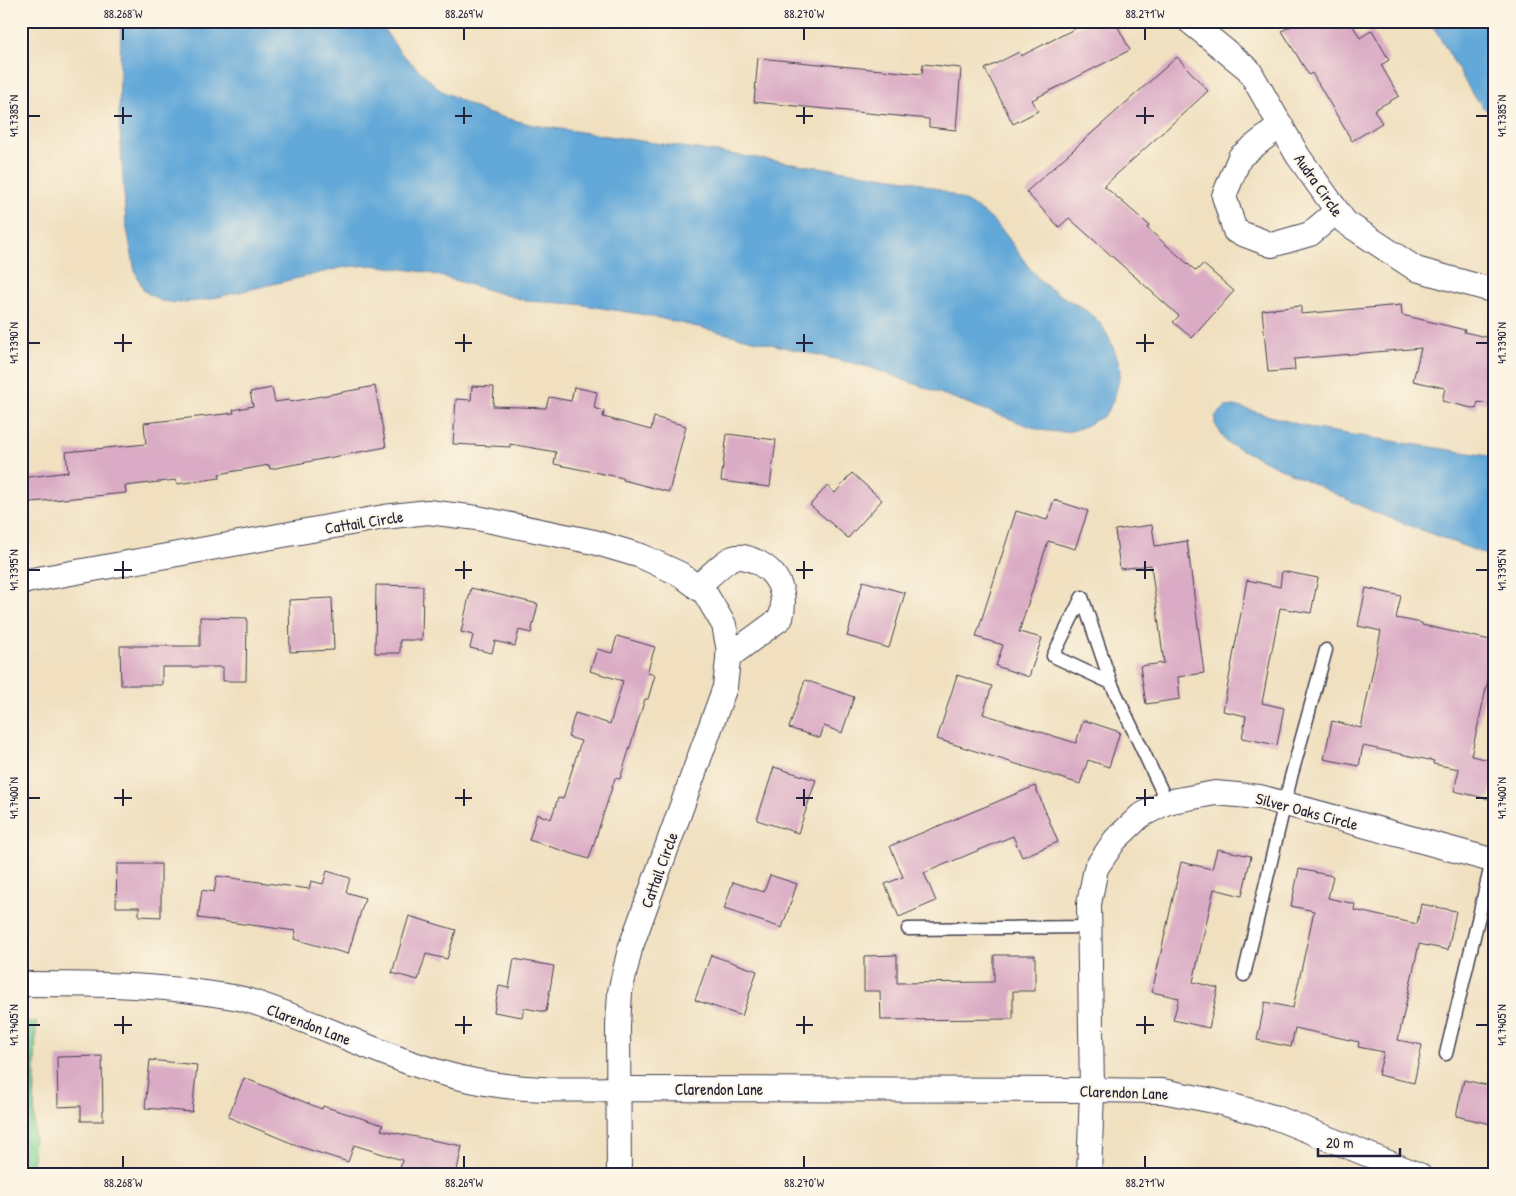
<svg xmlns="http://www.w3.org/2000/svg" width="1516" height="1196" font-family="'Patrick Hand',sans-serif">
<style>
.green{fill:#7dd396;stroke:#507a68}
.water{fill:#62a8d8;stroke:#42658a}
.building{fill:#daabc4}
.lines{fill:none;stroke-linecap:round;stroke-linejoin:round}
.lane-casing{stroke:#413e4f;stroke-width:15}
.street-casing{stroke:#413e4f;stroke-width:26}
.lane{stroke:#fff;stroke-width:12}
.street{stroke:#fff;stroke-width:24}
.ticks{fill:none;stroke:#22223b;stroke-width:2}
.labels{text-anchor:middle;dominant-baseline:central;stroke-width:4;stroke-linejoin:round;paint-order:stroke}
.street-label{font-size:16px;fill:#22223b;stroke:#fcf5e5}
.neatline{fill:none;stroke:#22223b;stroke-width:2}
.ticks-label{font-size:12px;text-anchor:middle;fill:#22223b}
</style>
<rect width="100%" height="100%" fill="#fcf5e5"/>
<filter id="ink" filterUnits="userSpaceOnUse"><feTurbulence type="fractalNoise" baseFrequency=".02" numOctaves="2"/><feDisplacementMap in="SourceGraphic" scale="10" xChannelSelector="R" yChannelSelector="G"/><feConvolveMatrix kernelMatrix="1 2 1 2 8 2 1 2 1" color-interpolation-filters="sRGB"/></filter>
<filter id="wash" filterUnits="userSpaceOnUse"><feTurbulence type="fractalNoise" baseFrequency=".0096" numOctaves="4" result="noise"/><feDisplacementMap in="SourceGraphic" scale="20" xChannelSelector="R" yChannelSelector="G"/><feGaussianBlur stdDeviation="1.12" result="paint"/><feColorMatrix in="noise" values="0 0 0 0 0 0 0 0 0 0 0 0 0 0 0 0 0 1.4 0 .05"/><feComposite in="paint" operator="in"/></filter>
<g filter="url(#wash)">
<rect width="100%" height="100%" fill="#f0e0c0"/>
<polygon class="green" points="21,1022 36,1022 33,1175 21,1175"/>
<g class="water">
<path d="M 121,21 L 378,21 L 400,52 L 440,90 L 486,113 L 533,125 L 913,181 C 948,192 982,204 1006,235 C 1018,251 1028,269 1043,283 C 1060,298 1084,305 1099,322 C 1107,331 1119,358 1120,370 C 1120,381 1113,405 1106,413 C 1104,417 1098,419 1094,421 C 1072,434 1064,433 1040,430 L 869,367 L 646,315 L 577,304 L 527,301 L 426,272 L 372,265 L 345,267 L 205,300 L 180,303 L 161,301 L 144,291 L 135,271 L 126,223 L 119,117 Z"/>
<polygon points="1430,21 1495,21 1495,113 1485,109 1473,95"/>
<polygon points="1235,406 1315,429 1495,457 1495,558 1374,512 1227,443 1215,424 1215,417 1225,407"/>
</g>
<g id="blocks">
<g class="building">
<polygon points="1090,21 1115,21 1130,50 1032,100 1038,111 1013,124 985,69 1019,52 1021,56"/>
<polygon points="1300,21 1350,21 1360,38 1372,30 1389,60 1381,65 1399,96 1374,110 1382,123 1352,141 1312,73 1309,75 1282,31"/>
<polygon points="1177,57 1208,91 1104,186 1149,225 1147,228 1196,271 1203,264 1234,291 1192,338 1173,322 1179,316 1069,218 1059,227 1026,192"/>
<polygon points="758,58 922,74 923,64 961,68 956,130 929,127 929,119 754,102"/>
<polygon points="1401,305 1402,315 1465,330 1464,332 1495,339 1495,405 1478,402 1476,409 1442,401 1445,388 1413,381 1421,348 1294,359 1295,370 1268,372 1262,310 1301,306 1301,314"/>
<polygon points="375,386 386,447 270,469 269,465 219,474 220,478 177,484 176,480 125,486 126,493 21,503 21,478 68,472 66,452 146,444 144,423 234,413 233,410 253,406 250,392 272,388 275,402 289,400 290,402"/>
<polygon points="472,386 494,387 493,406 546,408 549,397 571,401 574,387 597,392 594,408 604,411 603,417 651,430 654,417 686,426 669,492 623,480 623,478 554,464 556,452 510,444 510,447 453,444 456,399 471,400"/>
<polygon points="727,434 776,440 770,487 721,481"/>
<polygon points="852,473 882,500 848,538 810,505 827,486 835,493"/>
<polygon points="1054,500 1088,511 1075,549 1048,541 1019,632 1042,638 1029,677 996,666 1003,645 976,637 1016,511 1047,520"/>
<polygon points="1152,525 1155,546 1187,541 1204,673 1178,677 1180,699 1146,704 1140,666 1164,663 1151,565 1120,569 1115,530"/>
<polygon points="1282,571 1318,578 1311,613 1280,608 1262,703 1284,708 1277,745 1242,738 1246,716 1223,711 1247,580 1280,587"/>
<polygon points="863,581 905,593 889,648 847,636"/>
<polygon points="376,585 423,586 422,640 400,640 400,653 375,653"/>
<polygon points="471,588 538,604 531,633 519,630 515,646 495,641 492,653 470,648 473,635 461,632"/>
<polygon points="1366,588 1401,596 1396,618 1422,623 1422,625 1495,641 1495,649 1471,756 1495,761 1495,772 1489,799 1454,791 1459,769 1433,764 1434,761 1363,746 1359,766 1324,759 1332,721 1361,728 1381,631 1358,626"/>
<polygon points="332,598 334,650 290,652 289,600"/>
<polygon points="200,617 247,618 246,681 223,681 223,667 162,667 162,685 121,685 120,646 200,646"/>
<polygon points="617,636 655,647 647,673 655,675 648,699 645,699 620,779 615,778 589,859 529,840 537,814 551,819 558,798 563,799 581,741 568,737 575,713 610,724 623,681 590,671 597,649 612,653"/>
<polygon points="957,675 992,686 983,714 1076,743 1083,720 1120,732 1109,767 1088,760 1080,784 937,739"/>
<polygon points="805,680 854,697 842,733 824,726 820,738 789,728"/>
<polygon points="774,767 816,780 798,833 757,820"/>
<polygon points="1035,786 1058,842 1022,857 1013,836 924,873 936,901 899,917 885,884 903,877 890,846"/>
<polygon points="1217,849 1251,856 1242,896 1214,889 1193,982 1218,988 1209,1028 1173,1020 1179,998 1152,992 1181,862 1212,869"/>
<polygon points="117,864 161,864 161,917 139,916 139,907 116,907"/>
<polygon points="1299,869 1333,876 1328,898 1355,904 1354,910 1417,924 1421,904 1456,911 1448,950 1419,944 1398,1040 1422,1045 1414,1083 1378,1075 1384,1052 1358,1047 1359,1042 1295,1028 1291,1047 1257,1040 1265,1002 1293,1008 1314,911 1291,906"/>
<polygon points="327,871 350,878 346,892 365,898 348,954 294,939 296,931 198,918 202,890 214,892 217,876 309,889 311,881 323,884"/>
<polygon points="770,875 797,884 782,928 724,909 733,882 764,892"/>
<polygon points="409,916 456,930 447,959 426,954 418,980 392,973"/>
<polygon points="711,955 757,971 742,1016 695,1000"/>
<polygon points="897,955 897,983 994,982 994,955 1035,955 1035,991 1013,991 1013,1019 881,1020 880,991 864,991 864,956"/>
<polygon points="514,959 554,966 546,1012 524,1008 522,1017 494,1012 499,986 509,988"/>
<polygon points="102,1056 103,1121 81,1121 81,1106 58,1107 57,1057"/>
<polygon points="150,1060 197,1065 192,1112 145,1108"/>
<polygon points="244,1078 322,1109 323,1106 383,1125 381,1130 462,1146 456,1175 399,1175 402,1160 354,1145 348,1162 301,1147 228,1117"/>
<polygon points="1464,1080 1495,1087 1495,1106 1491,1124 1456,1116"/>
</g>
</g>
</g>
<g filter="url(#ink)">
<use href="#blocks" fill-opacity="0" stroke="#413e4f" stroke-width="1"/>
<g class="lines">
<g class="lane-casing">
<g id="lane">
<polyline points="1111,683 1082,597 1053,656 1111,683 1167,802"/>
<polyline points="908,929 1089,927"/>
<polyline points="1244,975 1291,777 1326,650"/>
<polyline points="1446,1054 1493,857"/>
</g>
</g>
<g class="street-casing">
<g id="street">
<polyline points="1189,21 1249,70 1298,156 1345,222 1416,269 1495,291"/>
<polyline points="1281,125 1240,157 1224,196 1235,231 1272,245 1310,234 1337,211"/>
<polyline points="21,582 384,517 428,512 477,518 594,542 641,556 680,574 705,593 724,625 729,651 725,687 630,949 620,992 618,1025 619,1175"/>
<path d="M 697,587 C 705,581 725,560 733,558 C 741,555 748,558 755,561 C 779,572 787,594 781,618 L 728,657"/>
<path d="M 21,984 C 83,984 145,984 206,993 C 218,995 232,996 243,999 C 322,1022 394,1065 475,1081 C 522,1091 570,1090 618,1089 L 1092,1090 L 1162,1091 L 1214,1101 L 1277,1118 L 1419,1175"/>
<polyline points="1089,1175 1092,1090 1089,904 1096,868 1115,840 1140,816 1167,802 1215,793 1260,797 1495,861"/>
</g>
</g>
<use href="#lane" class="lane"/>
<use href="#street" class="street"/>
</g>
</g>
<path class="ticks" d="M 123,28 L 123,40M 464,28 L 464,40M 804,28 L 804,40M 1145,28 L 1145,40M 123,107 L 123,124M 464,107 L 464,124M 804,107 L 804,124M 1145,107 L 1145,124M 28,116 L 40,116M 114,116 L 132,116M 455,116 L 472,116M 796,116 L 813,116M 1136,116 L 1154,116M 1476,116 L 1488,116M 123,334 L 123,352M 464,334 L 464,352M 804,334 L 804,352M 1145,334 L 1145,352M 28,343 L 40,343M 114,343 L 132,343M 455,343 L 472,343M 796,343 L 813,343M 1136,343 L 1154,343M 1476,343 L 1488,343M 123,561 L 123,579M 464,561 L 464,579M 804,561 L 804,579M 1145,561 L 1145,579M 28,570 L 40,570M 114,570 L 132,570M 455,570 L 472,570M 796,570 L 813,570M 1136,570 L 1154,570M 1476,570 L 1488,570M 123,789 L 123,806M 464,789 L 464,806M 804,789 L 804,806M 1145,789 L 1145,806M 28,798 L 40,798M 114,798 L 132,798M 455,798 L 472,798M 796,798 L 813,798M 1136,798 L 1154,798M 1476,798 L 1488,798M 123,1016 L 123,1034M 464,1016 L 464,1034M 804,1016 L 804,1034M 1145,1016 L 1145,1034M 28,1025 L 40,1025M 114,1025 L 132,1025M 455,1025 L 472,1025M 796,1025 L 813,1025M 1136,1025 L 1154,1025M 1476,1025 L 1488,1025M 123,1156 L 123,1168M 464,1156 L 464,1168M 804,1156 L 804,1168M 1145,1156 L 1145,1168"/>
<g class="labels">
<g class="street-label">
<text transform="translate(1319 185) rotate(55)">Audra Circle</text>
<text transform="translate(364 522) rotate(-9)">Cattail Circle</text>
<text transform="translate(1307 811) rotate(15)">Silver Oaks Circle</text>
<text transform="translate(659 870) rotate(-70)">Cattail Circle</text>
<text transform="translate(309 1024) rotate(21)">Clarendon Lane</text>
<text x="719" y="1089">Clarendon Lane</text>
<text transform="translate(1124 1092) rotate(2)">Clarendon Lane</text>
</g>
</g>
<rect width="1516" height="1196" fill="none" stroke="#fcf5e5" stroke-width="55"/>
<path d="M1318 1148v8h82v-8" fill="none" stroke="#22223b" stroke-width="2.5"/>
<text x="1326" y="1148" font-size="15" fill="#22223b" stroke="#fcf5e5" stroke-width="4" paint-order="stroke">20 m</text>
<rect x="28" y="28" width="1460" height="1140" class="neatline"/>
<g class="ticks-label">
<text x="123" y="18">88.268°W</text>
<text x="464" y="18">88.269°W</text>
<text x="804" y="18">88.270°W</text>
<text x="1145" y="18">88.271°W</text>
<text transform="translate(1502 116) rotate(-90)" y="4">41.7385°N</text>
<text transform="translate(14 116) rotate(-90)" y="4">41.7385°N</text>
<text transform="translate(1502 343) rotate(-90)" y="4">41.7390°N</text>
<text transform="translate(14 343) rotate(-90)" y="4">41.7390°N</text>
<text transform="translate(1502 570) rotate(-90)" y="4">41.7395°N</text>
<text transform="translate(14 570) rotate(-90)" y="4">41.7395°N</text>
<text transform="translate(1502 798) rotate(-90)" y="4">41.7400°N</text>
<text transform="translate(14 798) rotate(-90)" y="4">41.7400°N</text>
<text transform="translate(1502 1025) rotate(-90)" y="4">41.7405°N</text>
<text transform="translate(14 1025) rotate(-90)" y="4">41.7405°N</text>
<text x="123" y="1187">88.268°W</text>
<text x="464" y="1187">88.269°W</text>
<text x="804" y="1187">88.270°W</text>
<text x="1145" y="1187">88.271°W</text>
</g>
</svg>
